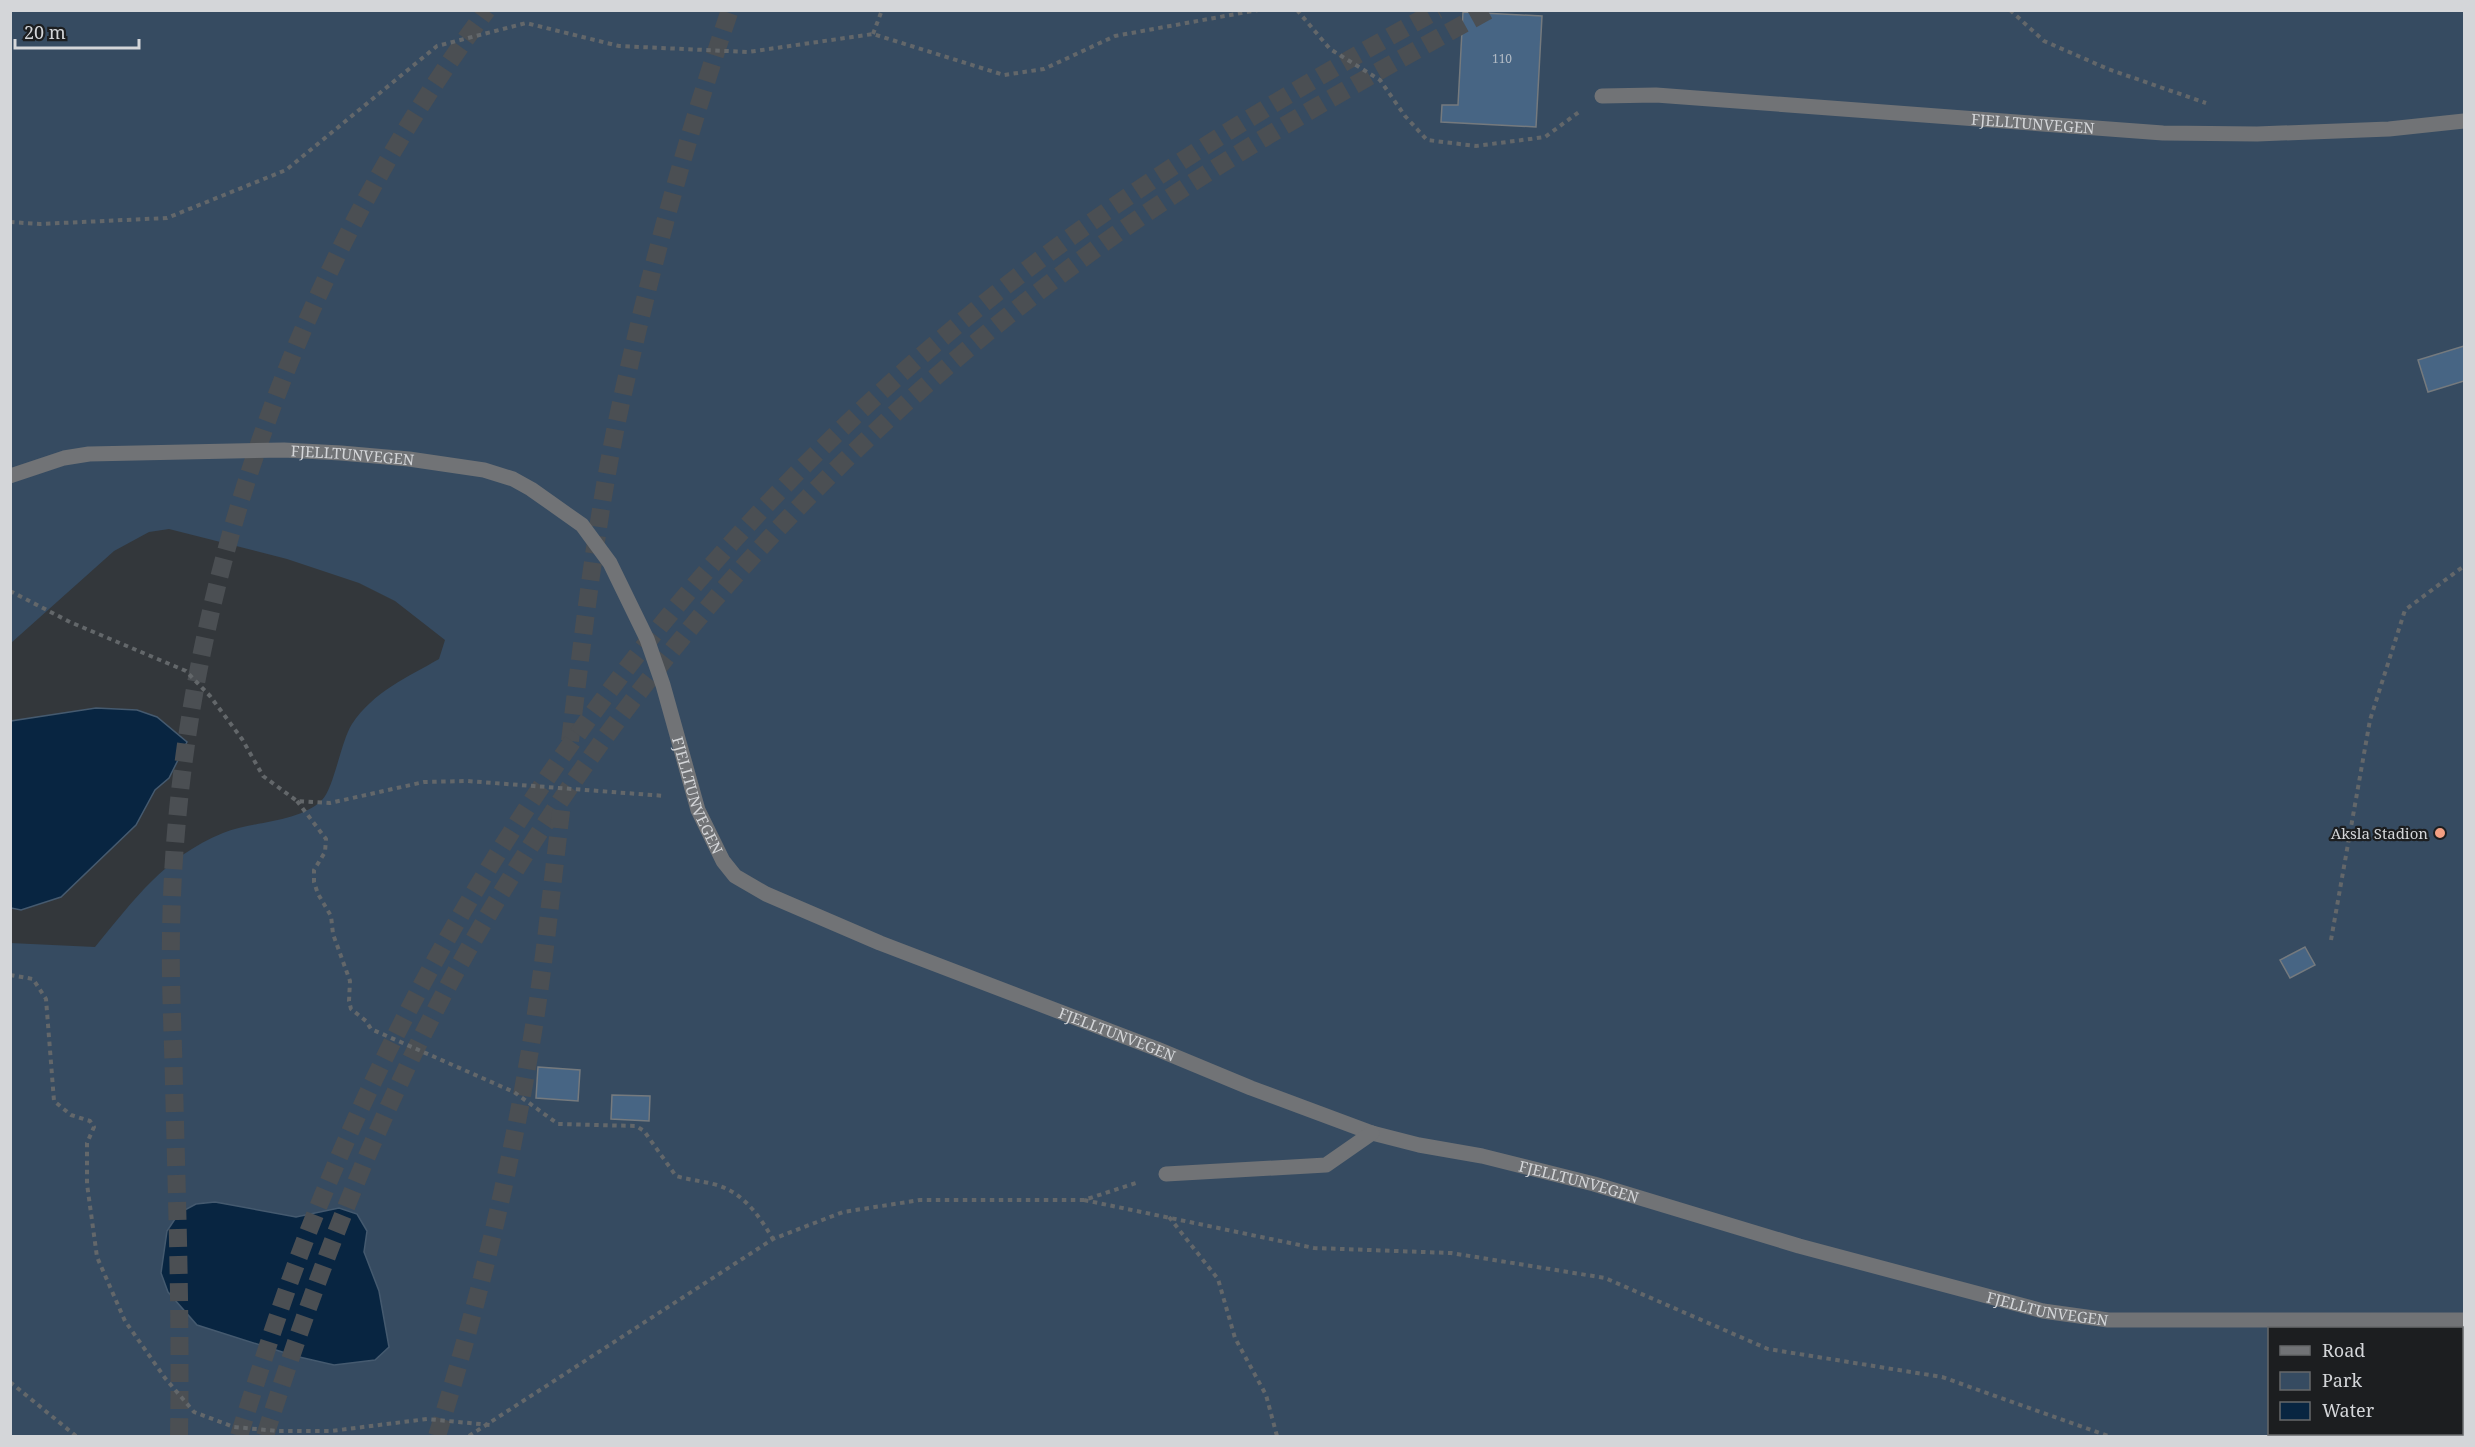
<svg xmlns="http://www.w3.org/2000/svg" width="2475" height="1447" font-family="'Noto Serif',serif">
<style>
.green{fill:#364b61;fill-rule:evenodd}
.water{fill:#082541;stroke:#455a6f;stroke-width:1.5}
.building{fill:#476584;stroke:#757a7e;stroke-width:1.5}
.lines{fill:none;stroke-linecap:round;stroke-linejoin:round}
.highway-tunnel{stroke:#4b4f53;stroke-width:18;stroke-dasharray:18 9;stroke-linecap:butt}
.path{stroke:#63676a;stroke-width:4;stroke-dasharray:4.5 4.5;stroke-linecap:butt}
.minor{stroke:#717376;stroke-width:15}
.poi-dot{fill:#f39f82;stroke:#1c1e20;stroke-width:2}
.labels{text-anchor:middle;dominant-baseline:central;stroke-width:4.5;stroke-linejoin:round;paint-order:stroke}
.number-label{font-size:12px;fill:#b1bac4}
.street-label{font-size:15px;fill:#d4d6d9;stroke:#1c1e20}
.poi-label{font-size:15px;fill:#d4d6d9;stroke:#1c1e20;text-anchor:end}
</style>
<rect width="100%" height="100%" fill="#33373b"/>
<path class="green" d="M 11,11 L 2464,11 L 2464,1436 L 11,1436 L 10,943 L 95,947 C 135,899 163,858 223,833 C 252,821 299,823 322,800 C 334,788 341,741 352,724 C 373,692 408,677 439,659 L 445,640 L 395,601 L 359,583 L 287,559 L 169,529 L 149,532 L 114,551 L 11,643 ZM 2270,1328 L 2462,1328 L 2462,1434 L 2270,1434 Z"/>
<g class="water">
<polygon points="96,708 137,710 157,717 187,742 169,778 155,790 136,825 61,897 21,910 11,908 11,721"/>
<polygon points="215,1202 296,1217 339,1208 357,1214 367,1231 364,1252 379,1291 389,1347 375,1360 334,1365 295,1356 197,1325 168,1292 161,1273 167,1231 179,1213 196,1204"/>
</g>
<g class="building">
<polygon points="1463,12 1542,16 1536,127 1441,122 1442,105 1458,105"/>
<polygon points="2464,346 2464,381 2428,392 2418,360"/>
<polygon points="2305,947 2315,965 2290,978 2280,960"/>
<polygon points="538,1067 580,1070 578,1101 536,1098"/>
<polygon points="612,1095 650,1096 649,1121 611,1119"/>
</g>
<g class="lines">
<g class="highway-tunnel">
<path d="M 570,741 C 583,636 595,530 616,426 C 646,285 683,147 730,10"/>
<path d="M 179,1436 C 181,1319 177,1201 174,1084 C 173,1034 170,983 171,934 C 175,612 293,267 487,10"/>
<path d="M 239,1436 C 264,1357 289,1277 321,1200 C 462,853 687,545 977,309 C 1119,193 1277,98 1438,10"/>
<path d="M 265,1436 C 314,1282 371,1130 448,986 C 604,697 825,447 1090,253 C 1215,161 1353,85 1489,10"/>
<path d="M 437,1436 C 478,1306 510,1173 532,1038 C 545,961 552,882 562,804"/>
</g>
<g class="path">
<polyline points="1297,10 1330,49 1380,80 1405,116 1427,140 1476,146 1545,137 1579,112"/>
<polyline points="2010,10 2044,41 2108,69 2206,103"/>
<polyline points="873,34 882,10"/>
<polyline points="10,222 40,224 167,218 286,170 437,46 526,23 619,46 748,52 873,34 1004,75 1044,69 1115,36 1258,10"/>
<polyline points="10,591 70,622 186,671 210,696 242,739 263,776 297,801 330,803 424,782 467,781 665,796"/>
<path d="M 297,801 L 326,839 L 325,852 L 314,870 L 314,882 L 318,894 L 331,916 L 333,934 L 350,981 L 349,1001 L 351,1009 L 366,1021 L 371,1029 L 514,1092 L 558,1124 L 636,1126 L 644,1131 L 676,1176 C 689,1180 703,1181 717,1185 C 745,1194 759,1216 773,1239"/>
<polyline points="2331,940 2370,720 2405,610 2464,566"/>
<polyline points="10,975 33,979 46,999 54,1101 71,1115 90,1121 94,1127 87,1143 87,1184 97,1257 125,1321 165,1378 194,1412 234,1427 277,1431 331,1431 427,1419 490,1425"/>
<polyline points="1084,1200 1314,1248 1451,1253 1605,1278 1768,1349 1942,1377 2108,1436"/>
<polyline points="1169,1217 1218,1279 1235,1338 1266,1395 1277,1436"/>
<polyline points="10,1382 76,1436"/>
<polyline points="2462,1409 2464,1408"/>
<polyline points="469,1436 773,1239 843,1212 920,1200 1084,1200 1139,1182"/>
<polyline points="2389,1436 2394,1434"/>
</g>
<g class="minor">
<path id="s1" d="M 1602,96 L 1656,95 L 2163,133 L 2257,134 L 2389,129 L 2464,121"/>
<path id="s2" d="M 10,476 L 64,458 L 89,454 L 284,450 L 341,453 L 409,459 L 484,470 L 513,479 L 531,489 L 582,525 L 610,563 L 647,639 L 663,685 L 698,810 L 723,861 L 735,876 L 766,894 L 880,943 L 1157,1049 L 1251,1088 L 1372,1133 L 1419,1145 L 1482,1156 L 1594,1184 L 1799,1246 L 2043,1311 L 2108,1320 L 2464,1320"/>
<polyline points="1166,1174 1326,1165 1372,1133"/>
</g>
</g>
<circle class="poi-dot" cx="2440" cy="833" r="6"/>
<g class="labels">
<g class="number-label">
<text x="1502" y="58">110</text>
</g>
<g class="street-label">
<text stroke="none"><textPath href="#s1" startOffset="432">FJELLTUNVEGEN</textPath></text>
<text stroke="none"><textPath href="#s2" startOffset="346">FJELLTUNVEGEN</textPath></text>
<text stroke="none"><textPath href="#s2" startOffset="888">FJELLTUNVEGEN</textPath></text>
<text stroke="none"><textPath href="#s2" startOffset="1392">FJELLTUNVEGEN</textPath></text>
<text stroke="none"><textPath href="#s2" startOffset="1878">FJELLTUNVEGEN</textPath></text>
<text stroke="none"><textPath href="#s2" startOffset="2364">FJELLTUNVEGEN</textPath></text>
</g>
<g class="poi-label">
<text x="2428" y="833">Aksla Stadion</text>
</g>
</g>
<rect width="2475" height="1447" fill="none" stroke="#d4d6d9" stroke-width="24"/>
<rect x="2268" y="1327" width="195" height="108" fill="#1c1e20" stroke="#66686a" stroke-width="1.5"/>
<rect x="2280" y="1346" width="30" height="9" fill="#717376" stroke="#66686a" stroke-width="1.5"/>
<text x="2322" y="1357" font-size="18" fill="#d4d6d9">Road</text>
<rect x="2280" y="1372" width="30" height="18" fill="#364b61" stroke="#66686a" stroke-width="1.5"/>
<text x="2322" y="1387" font-size="18" fill="#d4d6d9">Park</text>
<rect x="2280" y="1402" width="30" height="18" fill="#082541" stroke="#66686a" stroke-width="1.5"/>
<text x="2322" y="1417" font-size="18" fill="#d4d6d9">Water</text>
<path d="M15 39v9h124v-9" fill="none" stroke="#d4d6d9" stroke-width="3"/>
<text x="24" y="39" font-size="18" fill="#d4d6d9" stroke="#1c1e20" stroke-width="4.5" paint-order="stroke">20 m</text>
</svg>
